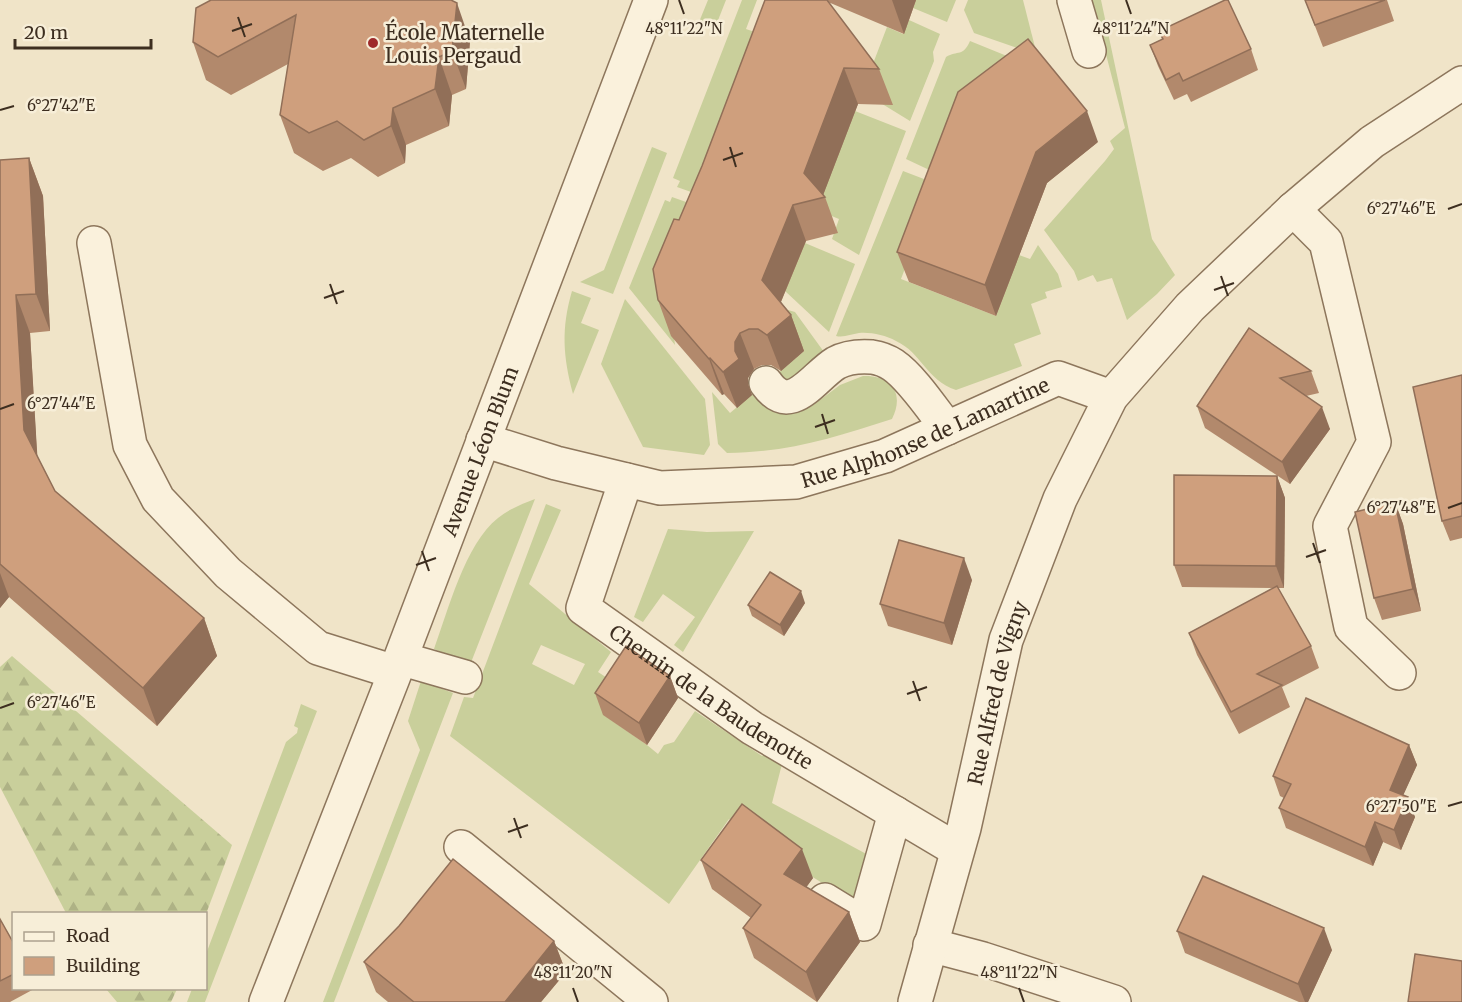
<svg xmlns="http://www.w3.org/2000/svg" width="1462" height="1002" font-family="Merriweather,serif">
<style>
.grass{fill:#c9cf9b;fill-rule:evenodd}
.forest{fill:url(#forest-firs)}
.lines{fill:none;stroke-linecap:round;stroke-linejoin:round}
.minor-casing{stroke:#8d765c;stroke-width:36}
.minor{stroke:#faf1dc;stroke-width:33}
.wall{fill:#b2896c}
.shaded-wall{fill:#916f58}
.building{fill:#cf9f7d;stroke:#916f58;stroke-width:1.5}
.ticks{fill:none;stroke:#3d2e20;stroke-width:2}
.poi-dot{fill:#9e2a2b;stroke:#f7eed8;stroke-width:2}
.labels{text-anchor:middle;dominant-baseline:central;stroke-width:5;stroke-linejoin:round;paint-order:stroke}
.poi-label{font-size:20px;fill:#3d2e20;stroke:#f7eed8;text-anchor:start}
.street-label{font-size:20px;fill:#3d2e20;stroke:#f7eed8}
.ticks-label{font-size:15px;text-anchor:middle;fill:#3d2e20;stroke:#f7eed8;stroke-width:5;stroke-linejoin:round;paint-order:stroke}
</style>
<defs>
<pattern id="forest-firs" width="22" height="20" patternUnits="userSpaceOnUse" patternTransform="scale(1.5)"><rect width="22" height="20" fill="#c9cf9b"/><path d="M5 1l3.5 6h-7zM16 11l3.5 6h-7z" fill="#aeb285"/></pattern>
</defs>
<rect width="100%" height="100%" fill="#f0e4c8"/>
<g class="grass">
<polygon points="708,0 726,0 715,28 699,22"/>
<polygon points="742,0 757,0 746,29 772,38 708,198 677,187 680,181 673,178"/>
<polygon points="915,0 956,0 947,22 913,8"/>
<polygon points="968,0 1023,0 1037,55 974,33 964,10"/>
<polygon points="1092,0 1101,0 1152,239 1175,275 1157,294 1127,320 1112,278 1097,282 1093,275 1078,281 1074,271 1044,230 1105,161 1114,149 1110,141 1125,128"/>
<polygon points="909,20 940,34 933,52 934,61 910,121 879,102 866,82 887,27 903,34"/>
<path d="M 970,41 L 1029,65 L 940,175 L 906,159 L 946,57 C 958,50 963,57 970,41 Z"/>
<polygon points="855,111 906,131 859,255 832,239 839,219 817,210"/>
<polygon points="652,147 667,153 613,294 580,282 604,270"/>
<path d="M 903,171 L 937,184 L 901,279 L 996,316 L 1019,255 L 1030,259 L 1038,245 L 1058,274 L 1062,287 L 1045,292 L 1047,298 L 1031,304 L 1041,334 L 1014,344 L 1022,366 L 956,390 C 926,380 922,353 896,341 C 885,335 871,332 859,333 C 851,334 844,338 836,336 Z"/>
<polygon points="672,197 703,208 668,290 675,345 629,288 665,200 670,202"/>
<polygon points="805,243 855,264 829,332 785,291"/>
<path d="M 572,291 L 591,298 L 581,323 L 599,330 L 573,394 C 563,356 561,329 572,291 Z"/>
<polygon points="625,299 705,399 710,445 704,455 643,447 601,364"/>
<polygon points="774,306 795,312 824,352 786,383 776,375 804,351"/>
<path d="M 863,376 C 891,375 905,393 892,419 C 833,438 790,452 727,453 L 718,444 L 712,392 L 730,413 L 755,392 L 784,412 L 799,411 L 812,406 L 840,385 Z"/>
<path d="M 535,499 L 470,665 L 434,649 C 448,611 465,544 498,518 C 509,509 522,504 535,499 Z"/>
<path d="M 546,504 L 561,510 L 529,584 L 611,652 L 598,672 L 621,687 L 604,715 L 647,745 L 658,754 L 664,745 L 674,742 L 695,711 L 762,756 L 768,750 L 782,764 L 772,803 L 870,856 L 856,904 L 803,871 L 729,819 L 669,904 L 450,736 L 464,697 L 473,698 ZM 541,645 L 585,664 L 574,685 L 532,664 Z"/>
<polygon points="668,529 707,532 754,531 683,652 674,645 695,617 663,594 643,622 634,617"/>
<polygon points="421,681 453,693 334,1002 323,1002 420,750 408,721"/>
<polygon points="301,704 317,711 205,1002 187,1002 192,989 206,988 206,954 286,742 297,733 298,728 294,726"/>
</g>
<g class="forest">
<polygon points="12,656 232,845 206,914 66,913 0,787 0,667"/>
<polygon points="106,989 177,989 171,1002 117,1002"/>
</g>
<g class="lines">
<g class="minor-casing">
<g id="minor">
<polyline points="1074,0 1089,51"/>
<polyline points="1293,209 1326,242 1374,442 1330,526 1351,627 1399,673"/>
<polyline points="94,243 130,445 158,499 228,573 318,648 385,669 398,666 406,660 465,677"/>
<path d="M 766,383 C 791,418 813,377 836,363 C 847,357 859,356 872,357 C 879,358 887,361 893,365 C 912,378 933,410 947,428"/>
<path id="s1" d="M 483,440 L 556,463 L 660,488 L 796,482 L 885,456 L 1058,378 L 1111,397"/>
<path id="s2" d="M 626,480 L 583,608 L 752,728 L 957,850"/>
<polyline points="461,847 651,1002"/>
<polyline points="825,900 864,924 895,813"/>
<polyline points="930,945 983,959 1114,1002"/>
<path id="s3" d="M 266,1002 L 393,678 L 651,0"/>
<path id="s4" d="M 915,1002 L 964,828 L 1006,640 L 1060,499 L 1111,397 L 1190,307 L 1293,209 L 1372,142 L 1462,83"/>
</g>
</g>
<use href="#minor" class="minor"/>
</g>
<g class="wall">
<polygon points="211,0 470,41 466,89 452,95 449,126 406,145 405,163 378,177 351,158 323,171 294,153 280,115 288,64 231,95 206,80 193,42"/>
<polygon points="765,0 916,0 904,34 828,2 879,69 893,105 858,104 823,195 825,197 838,233 806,241 781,302 791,315 804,351 781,371 771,365 762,365 754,369 748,378 748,384 752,395 737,408 724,394 722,395 671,336 658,300 679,220 702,166"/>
<polygon points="1305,0 1387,0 1394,21 1323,47"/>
<polygon points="1159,31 1251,49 1258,70 1191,102 1187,94 1174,100 1158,66 1150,45 1162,39"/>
<polygon points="1098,142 1047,183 996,316 909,282 897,252"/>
<polygon points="29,158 43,196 50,331 30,333 37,456 55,491 204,618 217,656 157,726 9,597 0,608 0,160"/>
<polygon points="1249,328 1311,371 1319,393 1306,396 1330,429 1290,484 1205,428 1197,406"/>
<polygon points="1462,375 1462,538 1450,541 1442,521"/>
<polygon points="1277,476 1285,498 1284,588 1278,588 1311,646 1319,668 1282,687 1290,707 1239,734 1197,655 1189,633 1273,588 1182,587 1174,565"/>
<polygon points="1395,502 1403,524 1421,611 1382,620 1374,598"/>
<polygon points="972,580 952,645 888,626 880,604"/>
<polygon points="805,603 784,636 752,616 748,605"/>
<polygon points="670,676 678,698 647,745 603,715 595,693"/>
<polygon points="1409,745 1417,765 1403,795 1415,817 1401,850 1383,842 1373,866 1286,828 1279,808 1284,798 1280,796 1273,776"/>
<polygon points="701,860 813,878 806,887 849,912 860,942 817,1002 754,958 743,928 751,918 712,889"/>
<polygon points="0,919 14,944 14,988 34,989 10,1002 0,1002"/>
<polygon points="1177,931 1332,950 1308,1002 1299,1002 1185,953"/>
<polygon points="554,941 566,972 541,1002 388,1002 376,992 364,962"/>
</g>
<g class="shaded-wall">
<polygon points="892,0 916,0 904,34"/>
<polygon points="457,3 470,41 466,89 452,51"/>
<polygon points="439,57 452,95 449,126 435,89"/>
<polygon points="844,68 858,104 822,198 804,173"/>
<polygon points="393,108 406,145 405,163 391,126"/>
<polygon points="1087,111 1098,142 1047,183 996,316 985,285 1036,152"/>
<polygon points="29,158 43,196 50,331 36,294"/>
<polygon points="793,205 806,241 775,316 762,280"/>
<polygon points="16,295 30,333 38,467 24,430"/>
<polygon points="791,315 804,351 781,371 767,335"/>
<polygon points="740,333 754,369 748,378 748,384 752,395 737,408 723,372 735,351 735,342"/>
<polygon points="710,358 724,394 722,395 709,359"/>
<polygon points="1322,407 1330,429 1290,484 1282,462"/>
<polygon points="1277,476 1285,498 1284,588 1276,566"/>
<polygon points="1395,502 1403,524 1421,611 1413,589"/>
<polygon points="964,558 972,580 952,645 944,623"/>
<polygon points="0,573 9,597 0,608"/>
<polygon points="801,591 805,603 784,636 780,625"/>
<polygon points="204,618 217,656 157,726 143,688"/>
<polygon points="670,676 678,698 647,745 639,723"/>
<polygon points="1409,745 1417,765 1397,809 1390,790"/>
<polygon points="1408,797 1415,817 1401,850 1394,830"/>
<polygon points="1375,822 1383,842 1373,866 1365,847"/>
<polygon points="802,849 813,878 795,903 784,874"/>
<polygon points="849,912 860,942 817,1002 806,972"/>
<polygon points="1324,928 1332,950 1308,1002 1305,1002 1298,984"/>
<polygon points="554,941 566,972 541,1002 505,1002"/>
</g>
<g class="building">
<polygon points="211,0 451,0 457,3 452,51 439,57 435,89 393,108 391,126 364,140 337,121 309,133 280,115 296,15 218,57 193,42 196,8"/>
<polygon points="765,0 827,0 879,69 844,68 804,173 825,197 793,205 762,280 791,315 767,335 758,329 749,329 740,333 735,342 735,351 739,359 723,372 710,358 709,359 658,300 653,269 674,219 679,220 702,166"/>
<polygon points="1225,0 1228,0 1251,49 1183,81 1179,73 1166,80 1150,45 1163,39 1159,31"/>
<polygon points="1305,0 1385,0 1315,25"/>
<polygon points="1028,39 1087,111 1036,152 985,285 897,252 958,92"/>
<polygon points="29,158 36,294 16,295 24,430 55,491 204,618 143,688 0,564 0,160"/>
<polygon points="1249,328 1311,371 1280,378 1322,407 1282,462 1197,406"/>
<polygon points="1462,375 1462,516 1442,521 1413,387"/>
<polygon points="1174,475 1277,476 1276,566 1174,565"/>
<polygon points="1395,502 1413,589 1374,598 1355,512"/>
<polygon points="899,540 964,558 944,623 880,604"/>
<polygon points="770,572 801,591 780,625 748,605"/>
<polygon points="1277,586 1311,646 1257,674 1282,685 1231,712 1189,633"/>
<polygon points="626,646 670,676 639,723 595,693"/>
<polygon points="1306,698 1409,745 1390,790 1408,797 1394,830 1375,822 1365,847 1279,808 1291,784 1273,776"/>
<polygon points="742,804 802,849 784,874 849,912 806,972 743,928 761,905 701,860"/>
<polygon points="453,859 554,941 505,1002 414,1002 364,962 399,926"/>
<polygon points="1203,876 1324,928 1298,984 1177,931"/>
<polygon points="0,919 14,944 14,974 0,981"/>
<polygon points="1415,954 1462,961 1462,1002 1408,1002"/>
</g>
<path class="ticks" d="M 679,0 L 684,14M 1126,0 L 1131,14M 238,17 L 245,37M 232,31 L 252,24M 0,110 L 14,106M 730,147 L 736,167M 723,160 L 743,153M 1448,209 L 1462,204M 1221,276 L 1228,296M 330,284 L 337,304M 1214,290 L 1234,283M 324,298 L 344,291M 0,409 L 14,404M 822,414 L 828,434M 815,427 L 835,420M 1448,508 L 1462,503M 1313,543 L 1320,563M 422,551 L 429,571M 1306,557 L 1326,550M 416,565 L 436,558M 913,681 L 920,701M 907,694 L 927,687M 0,708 L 14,703M 1448,806 L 1462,802M 514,818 L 521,838M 508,832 L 528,825M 573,988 L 578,1002M 1019,988 L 1024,1002"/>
<circle class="poi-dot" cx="373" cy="43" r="6"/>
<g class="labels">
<g class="poi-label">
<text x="385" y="32">École Maternelle<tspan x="385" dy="23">Louis Pergaud</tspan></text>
</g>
<g class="street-label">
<text stroke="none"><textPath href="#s1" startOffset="458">Rue Alphonse de Lamartine</textPath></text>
<text stroke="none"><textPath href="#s3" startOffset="591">Avenue Léon Blum</textPath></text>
<text stroke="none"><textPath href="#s4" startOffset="320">Rue Alfred de Vigny</textPath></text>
<text stroke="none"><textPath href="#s2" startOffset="291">Chemin de la Baudenotte</textPath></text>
</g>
</g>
<g class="ticks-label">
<text x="684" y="34">48°11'22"N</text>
<text x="1131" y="34">48°11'24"N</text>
<text x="61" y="111">6°27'42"E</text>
<text x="1401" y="214">6°27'46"E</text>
<text x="61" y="409">6°27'44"E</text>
<text x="1401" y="513">6°27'48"E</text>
<text x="61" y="708">6°27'46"E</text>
<text x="1401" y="812">6°27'50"E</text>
<text x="573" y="978">48°11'20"N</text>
<text x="1019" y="978">48°11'22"N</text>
</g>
<rect x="12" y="912" width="195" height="78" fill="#f7eed8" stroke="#ada18e" stroke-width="1.5"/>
<rect x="24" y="932" width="30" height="9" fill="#faf1dc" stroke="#ada18e" stroke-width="1.5"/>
<text x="66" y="942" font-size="18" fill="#3d2e20">Road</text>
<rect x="24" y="957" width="30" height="18" fill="#cf9f7d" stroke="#ada18e" stroke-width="1.5"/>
<text x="66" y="972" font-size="18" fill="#3d2e20">Building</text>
<path d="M15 39v9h136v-9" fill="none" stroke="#3d2e20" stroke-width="3"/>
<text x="24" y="39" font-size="18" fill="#3d2e20" stroke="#f7eed8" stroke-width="4.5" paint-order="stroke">20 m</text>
</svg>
